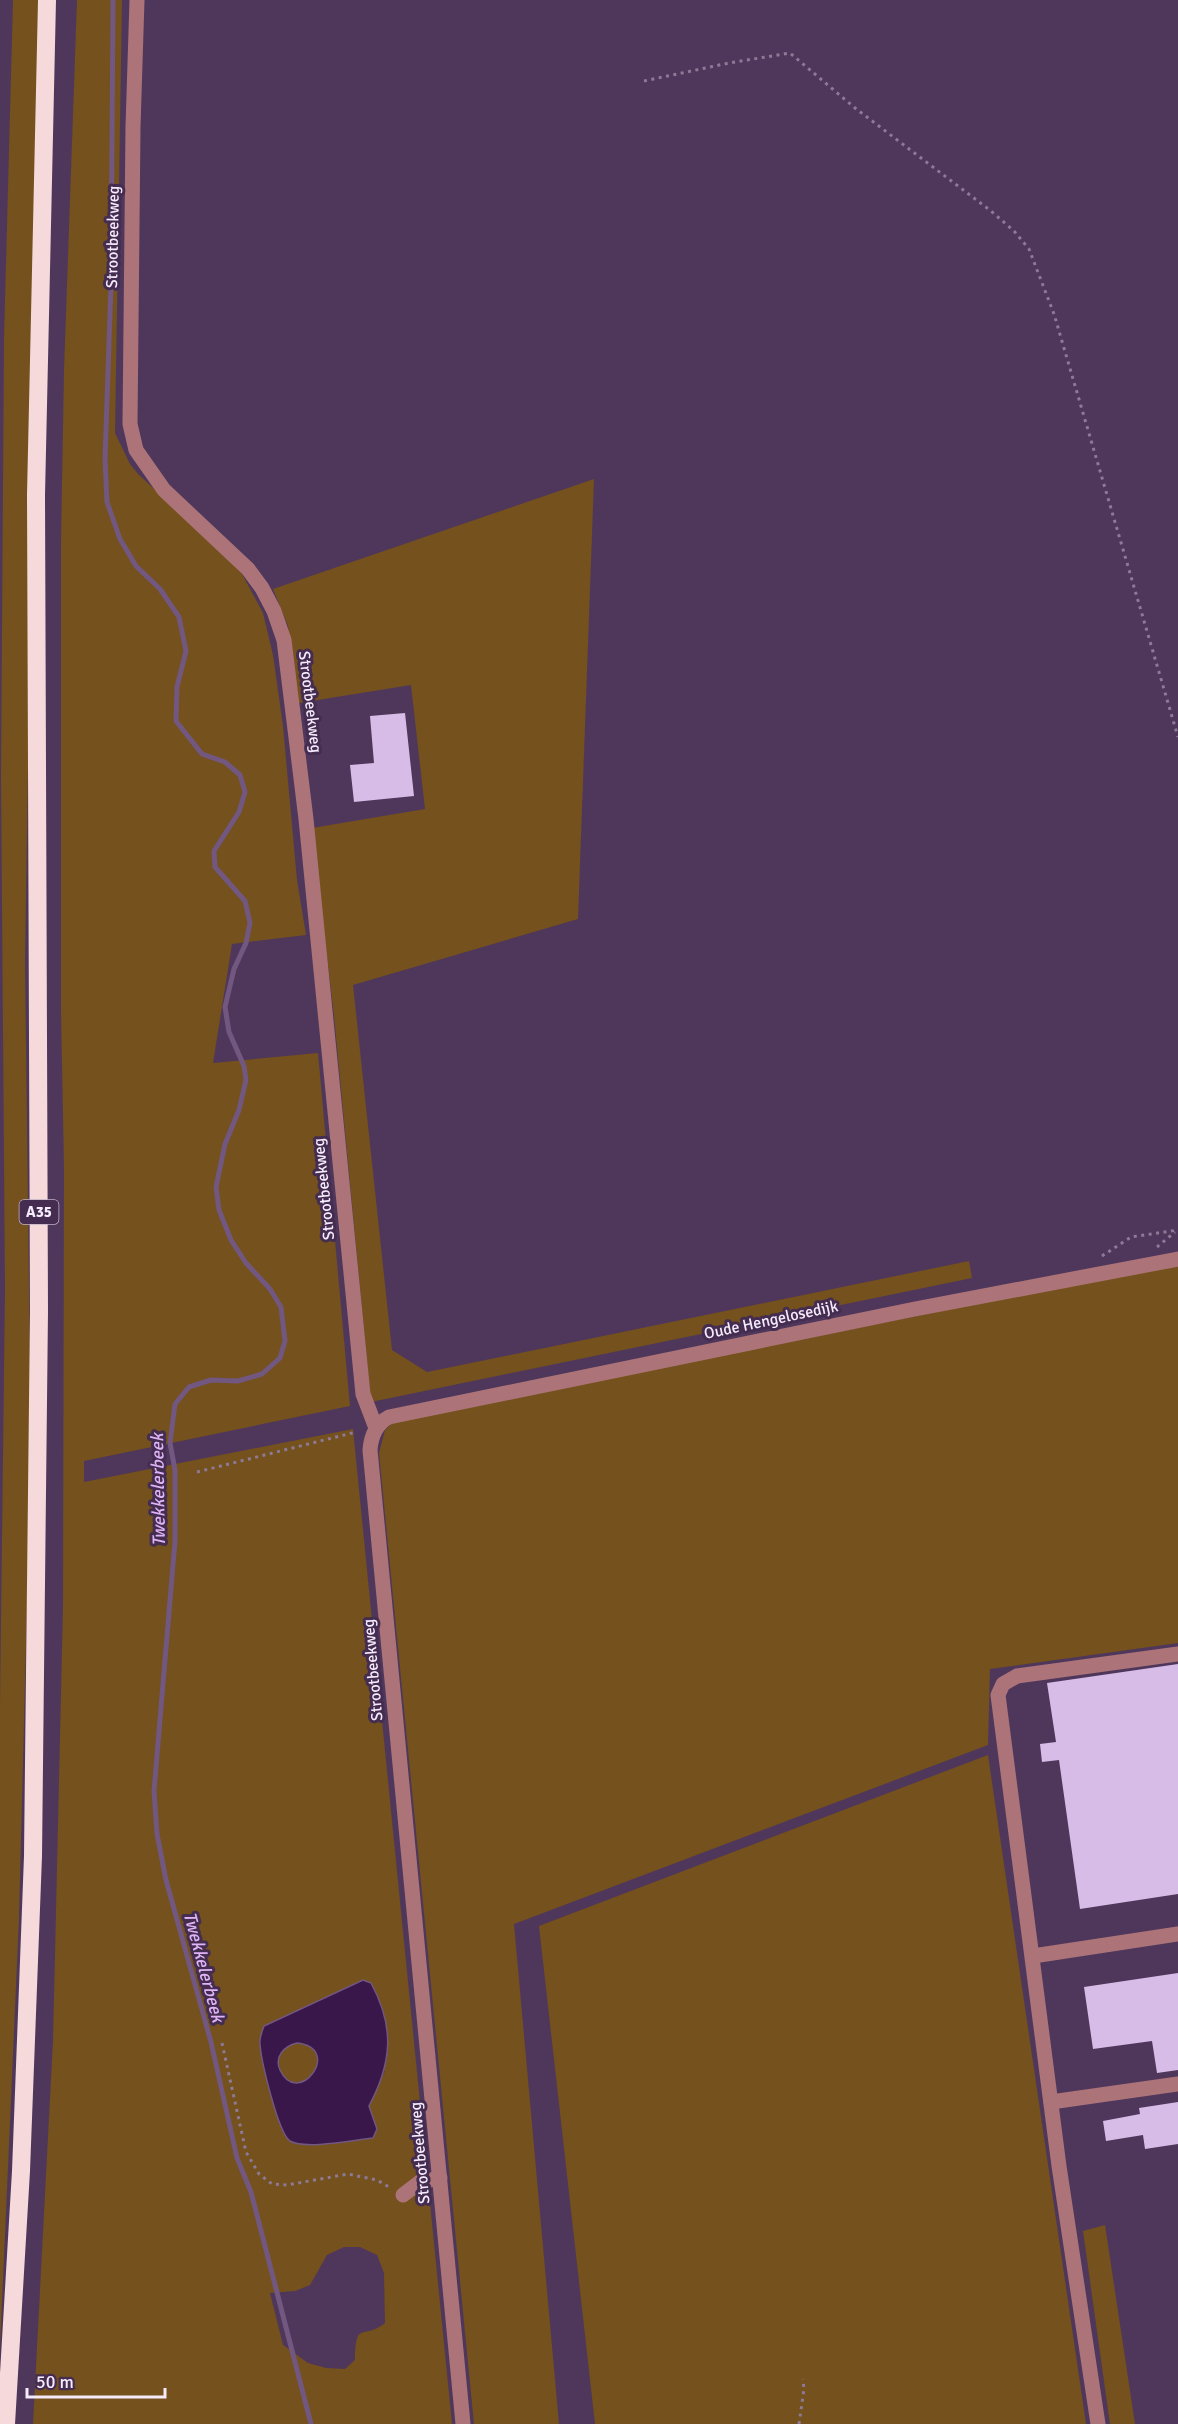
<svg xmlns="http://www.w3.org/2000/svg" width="1178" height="2424" font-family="Signika,sans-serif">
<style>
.green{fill:#74511d;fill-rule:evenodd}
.water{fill:#3a174b;stroke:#725780;stroke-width:1.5;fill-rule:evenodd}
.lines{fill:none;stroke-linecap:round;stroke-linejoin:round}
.stream{stroke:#725780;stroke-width:5}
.building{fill:#d7bce7}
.path{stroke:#8d7a97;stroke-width:3;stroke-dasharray:3 4.5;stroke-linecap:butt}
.minor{stroke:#ac7479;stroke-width:15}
.highway{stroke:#f5d9db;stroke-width:18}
.labels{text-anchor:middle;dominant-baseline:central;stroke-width:6;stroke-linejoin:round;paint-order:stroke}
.shield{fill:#442d50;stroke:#c1b2c8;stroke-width:1.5}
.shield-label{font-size:15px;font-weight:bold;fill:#f6ebfc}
.street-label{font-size:16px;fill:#f6ebfc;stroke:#442d50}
.water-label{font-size:18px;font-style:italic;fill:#dfb4f6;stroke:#442d50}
</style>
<rect width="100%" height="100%" fill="#4f375b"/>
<g class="green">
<polygon points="13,0 40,0 25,962 31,1450 19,1918 0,2348 0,1704 5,1289 1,776 4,339"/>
<path d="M 77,0 L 122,0 L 115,433 L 130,464 L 138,474 L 222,552 L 242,574 L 263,613 L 273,655 L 283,726 L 297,880 L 306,935 L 232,944 L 213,1063 L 318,1053 L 350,1406 L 84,1461 L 84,1482 L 353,1429 L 452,2424 L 33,2424 L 53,2041 L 63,1607 L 64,1168 L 61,1010 L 61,543 L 64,371 ZM 264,2026 L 385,2071 L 369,2106 L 377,2129 L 281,2129 ZM 344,2247 L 360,2247 L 377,2255 L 384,2273 L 385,2323 C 362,2341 356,2319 355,2360 L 345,2369 L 326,2368 L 308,2363 L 283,2345 L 270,2293 L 295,2291 L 310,2285 L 327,2255 Z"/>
<polygon points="594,479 578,919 353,985 392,1350 427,1372 969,1261 972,1278 371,1402 334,1016 312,828 425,809 411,685 299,703 288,626 273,589"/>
<polygon points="1178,1263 1178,1643 990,1669 988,1745 514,1924 559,2424 474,2424 379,1453 385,1430 393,1422"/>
<polygon points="988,1755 1086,2424 595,2424 539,1926"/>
<circle cx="298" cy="2063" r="20"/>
<polygon points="1105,2225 1135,2424 1110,2424 1083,2231"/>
</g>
<path class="water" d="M 363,1980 L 371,1983 C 395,2027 392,2063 369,2106 L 377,2129 L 373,2138 C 354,2140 305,2150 290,2141 C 278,2133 261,2060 260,2044 C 259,2038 262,2032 264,2026 ZM 297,2043 C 344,2048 298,2109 280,2070 C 274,2057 284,2046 297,2043 Z"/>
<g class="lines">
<polyline class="stream" points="113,0 111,285 105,459 107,502 120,539 136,566 160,589 179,617 186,651 177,687 176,721 202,754 225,762 240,775 245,792 239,812 214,851 215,867 245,901 250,923 246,943 234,969 225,1007 229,1032 244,1066 246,1080 239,1110 225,1144 216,1187 219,1210 231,1240 246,1263 270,1289 281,1307 285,1341 280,1358 262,1374 238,1381 211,1380 189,1387 175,1404 170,1443 175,1470 175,1541 154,1791 157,1834 166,1880 211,2042 237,2158 251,2192 311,2424"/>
</g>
<g class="building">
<polygon points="405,713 414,796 354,802 350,765 374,763 370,716"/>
<polygon points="1178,1664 1178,1894 1080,1909 1059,1760 1042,1762 1040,1744 1056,1742 1047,1683"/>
<polygon points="1178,1973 1178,2070 1157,2073 1152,2041 1093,2049 1084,1987"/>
<polygon points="1178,2102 1178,2144 1145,2149 1143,2135 1106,2141 1103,2121 1140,2114 1139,2108"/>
</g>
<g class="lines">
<g class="path">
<polyline points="644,81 729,63 790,53 855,108 991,211 1014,231 1029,249 1054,314 1178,737"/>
<polyline points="1157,1247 1175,1232"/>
<polyline points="1102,1256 1131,1237 1178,1230"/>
<polyline points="197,1472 356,1432"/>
<polyline points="222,2043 246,2152 259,2174 272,2184 287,2185 348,2174 377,2180 389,2187"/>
<polyline points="799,2424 804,2389 803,2379"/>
</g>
<g class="minor">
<polyline points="137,0 133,127 130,424 136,450 164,490 248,569 262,588 274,611 284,640 306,819 363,1394 376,1428"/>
<polyline points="1033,1956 1178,1934"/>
<polyline points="1051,2102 1178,2084"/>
<polyline points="403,2195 420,2182 440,2178"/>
<path d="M 463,2424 L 370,1450 C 371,1436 376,1424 389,1417 L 915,1309 L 1178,1259"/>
<polyline points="1098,2424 1059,2166 998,1695 1003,1684 1017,1676 1178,1654"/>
</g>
<polyline class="highway" points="6,2424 21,2171 33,1856 39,1311 36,495 47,0"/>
</g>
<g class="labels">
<rect class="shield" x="19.5" y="1200" width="39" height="24" rx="4.5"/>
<g class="shield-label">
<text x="39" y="1212">A35</text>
</g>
<g class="street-label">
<text transform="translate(113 237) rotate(-89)">Strootbeekweg</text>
<text transform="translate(310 702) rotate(83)">Strootbeekweg</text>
<text transform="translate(324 1189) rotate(-96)">Strootbeekweg</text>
<text transform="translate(771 1320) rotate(-12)">Oude Hengelosedijk</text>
<text transform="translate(373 1670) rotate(-95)">Strootbeekweg</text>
<text transform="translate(420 2153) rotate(-95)">Strootbeekweg</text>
</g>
<g class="water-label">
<text transform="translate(158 1490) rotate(-91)">Twekkelerbeek</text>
<text transform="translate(204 1967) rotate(75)">Twekkelerbeek</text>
</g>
</g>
<path d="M27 2388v9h138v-9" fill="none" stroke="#f6ebfc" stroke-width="3"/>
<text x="36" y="2388" font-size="18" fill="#f6ebfc" stroke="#442d50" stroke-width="4.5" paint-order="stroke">50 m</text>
</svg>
